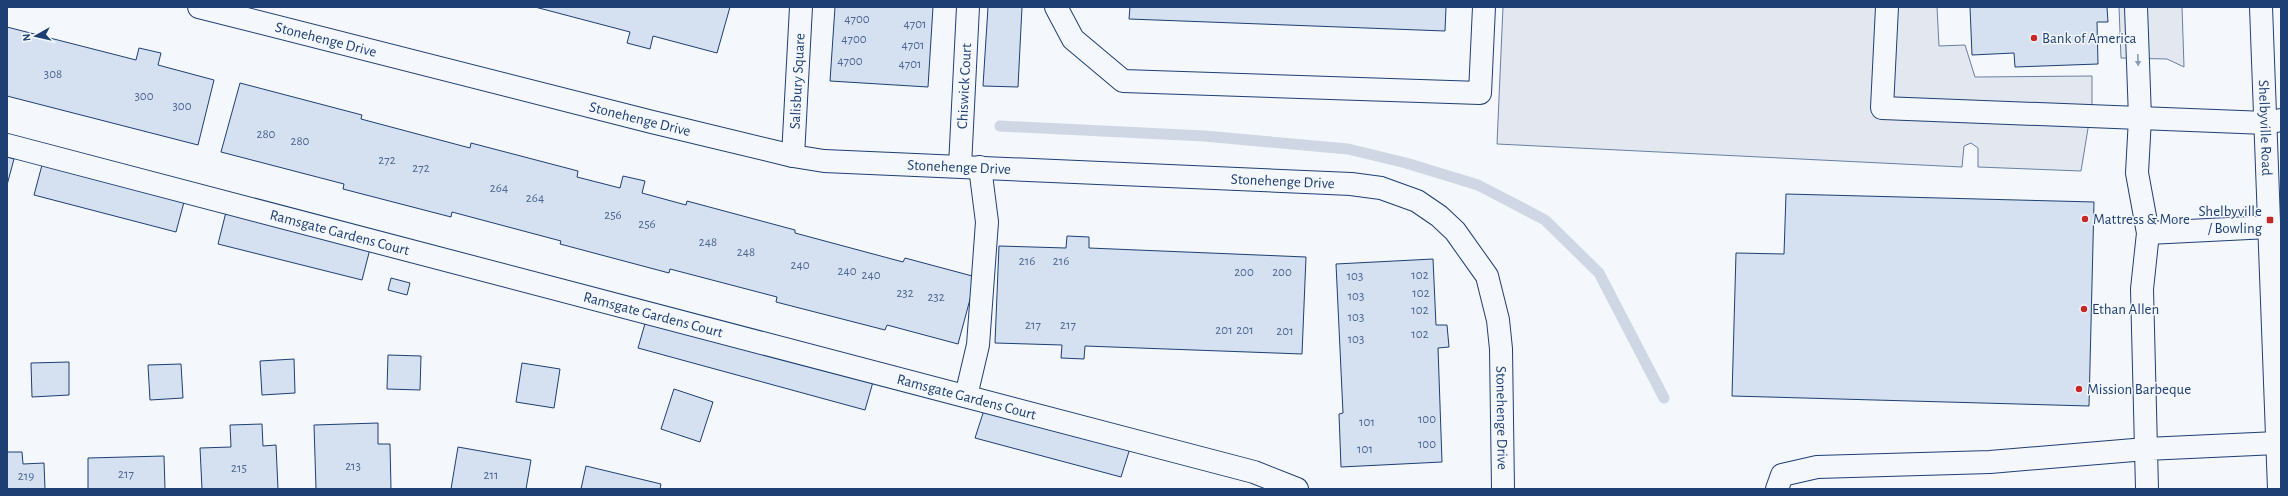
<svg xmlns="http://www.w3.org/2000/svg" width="2288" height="496" font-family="'Alegreya Sans',sans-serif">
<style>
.parking{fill:#e3e8f0;stroke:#687fa3}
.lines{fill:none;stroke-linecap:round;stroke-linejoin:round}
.stream{stroke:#cfd7e4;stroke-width:11}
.building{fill:#d5e0f0;stroke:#1d3f73}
.minor-casing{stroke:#1d3f73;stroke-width:24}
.major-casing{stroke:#1d3f73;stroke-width:24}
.minor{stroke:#f4f7fb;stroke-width:22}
.major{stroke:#f4f7fb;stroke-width:22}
.oneway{fill:#889bb7}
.poi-dot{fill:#c62828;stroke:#f4f7fb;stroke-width:1.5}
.labels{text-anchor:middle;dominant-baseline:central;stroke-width:3;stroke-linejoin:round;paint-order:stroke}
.number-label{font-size:13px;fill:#4b6792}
.poi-label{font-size:15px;fill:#1d3f73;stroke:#f4f7fb;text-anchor:start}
.street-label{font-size:15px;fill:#1d3f73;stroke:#f4f7fb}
</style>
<rect width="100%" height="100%" fill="#f4f7fb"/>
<g class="parking">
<polygon points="1503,7 1937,7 1939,46 1965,45 1975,77 2092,76 2092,104 2081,171 1978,167 1978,148 1971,143 1964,146 1962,167 1497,144"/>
<polygon points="2119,7 2182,7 2184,67 2167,59 2121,58"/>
</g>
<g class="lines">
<polyline class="stream" points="1000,126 1204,136 1348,149 1406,163 1478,185 1545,220 1599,273 1664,398"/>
</g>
<g class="building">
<polygon points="535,7 730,7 717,53 653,36 650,49 627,43 630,32"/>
<polygon points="835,7 933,7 928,87 830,81"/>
<polygon points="988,7 1022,7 1018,87 983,86"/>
<polygon points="1130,7 1446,7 1445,31 1129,19"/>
<polygon points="1970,7 2107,7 2108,22 2097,22 2098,64 2015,67 2014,53 1972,55"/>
<polygon points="7,27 136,60 139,48 161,53 158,65 214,80 198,145 7,96"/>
<polygon points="240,83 362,115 361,119 470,148 471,143 578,171 577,177 620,188 623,176 645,181 642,193 686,205 687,201 795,230 795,233 903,262 905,258 976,277 958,344 887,325 885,330 776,302 777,297 670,269 669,273 560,244 561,241 452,212 451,217 343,189 344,184 221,152"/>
<polygon points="7,157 14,159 7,185"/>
<polygon points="42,165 184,202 176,232 34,195"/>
<polygon points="1786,194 2094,202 2089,406 1732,396 1736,253 1784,254"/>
<polygon points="226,212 370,249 362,280 218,244"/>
<polygon points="1067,236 1089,237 1089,248 1306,257 1302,354 1085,346 1084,359 1061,358 1062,345 995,343 999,246 1066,248"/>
<polygon points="1433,259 1436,325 1447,325 1449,347 1438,348 1442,462 1341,467 1339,414 1343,413 1336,264"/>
<polygon points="391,278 410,283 407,295 388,290"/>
<polygon points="646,320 873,382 865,410 638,348"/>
<polygon points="388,355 421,356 420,390 387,389"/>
<polygon points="294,359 295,393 262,395 260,361"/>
<polygon points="69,362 69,395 32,397 31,363"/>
<polygon points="522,363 560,369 554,408 516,402"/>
<polygon points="181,364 183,398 150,400 148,365"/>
<polygon points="674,389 713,402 700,442 661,429"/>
<polygon points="985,407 1131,445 1121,477 975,438"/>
<polygon points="378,423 378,444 390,444 391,489 316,489 314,425"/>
<polygon points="262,424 263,446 276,445 278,489 202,489 200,448 231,447 230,425"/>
<polygon points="458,447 531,460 526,489 451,489"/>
<polygon points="7,452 22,452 23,464 44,463 45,489 7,489"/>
<polygon points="164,456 165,489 88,489 88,458"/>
<polygon points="586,466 661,484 660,489 581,489"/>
</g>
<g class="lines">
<g class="minor-casing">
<g id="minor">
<path id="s1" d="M 199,7 L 652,122 L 793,156 L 824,161 L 1351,184 L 1381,188 L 1417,201 L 1439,216 L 1455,231 L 1487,276 L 1498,320 L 1501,349 L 1503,489"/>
<polyline points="1056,7 1073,39 1123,81 1480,93 1484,7"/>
<polyline points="1887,7 1882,108 2266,123 2281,120"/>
<path id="s2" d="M 7,145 L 1254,472 L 1297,489"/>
<path id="s3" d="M 793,156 L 801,7"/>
<path id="s4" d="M 960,166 L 968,7"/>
<polyline points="2148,233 2269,227"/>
<polyline points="966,396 978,345 987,222 980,167"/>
<polyline points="1777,489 1782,475 1817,467 1990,462 2146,449 2142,289 2148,233 2137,173 2140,118 2136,7"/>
<polyline points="2147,489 2146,449 2277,443"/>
</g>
</g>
<g class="major-casing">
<g id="major">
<path id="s5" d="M 2261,7 L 2279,489"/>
</g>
</g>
<use href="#minor" class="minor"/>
<use href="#major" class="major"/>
</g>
<defs><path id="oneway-solid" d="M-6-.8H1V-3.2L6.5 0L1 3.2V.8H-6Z"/></defs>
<use class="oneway" href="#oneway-solid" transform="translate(2138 60) rotate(88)"/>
<g class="poi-dot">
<circle cx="2034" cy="38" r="4"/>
<circle cx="2085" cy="219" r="4"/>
<rect x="2266" y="216" width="8" height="8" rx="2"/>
<circle cx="2084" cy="309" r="4"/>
<circle cx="2079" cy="389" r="4"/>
</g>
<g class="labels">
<g class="number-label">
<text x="857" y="19">4700</text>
<text x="915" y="24">4701</text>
<text x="854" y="39">4700</text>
<text x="913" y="45">4701</text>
<text x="850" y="61">4700</text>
<text x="910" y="64">4701</text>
<text x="53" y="74">308</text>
<text x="144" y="96">300</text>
<text x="182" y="106">300</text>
<text x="266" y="134">280</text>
<text x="300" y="141">280</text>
<text x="387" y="160">272</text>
<text x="421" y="168">272</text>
<text x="499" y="188">264</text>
<text x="535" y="198">264</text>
<text x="613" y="215">256</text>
<text x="647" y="224">256</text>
<text x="708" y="242">248</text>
<text x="746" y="252">248</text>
<text x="1027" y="261">216</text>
<text x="1061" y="261">216</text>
<text x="800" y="265">240</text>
<text x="847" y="271">240</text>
<text x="1244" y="272">200</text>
<text x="1282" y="272">200</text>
<text x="871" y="275">240</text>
<text x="1420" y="275">102</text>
<text x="1355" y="276">103</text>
<text x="905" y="293">232</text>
<text x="1421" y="293">102</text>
<text x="1356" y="296">103</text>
<text x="936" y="297">232</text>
<text x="1420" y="310">102</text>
<text x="1356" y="317">103</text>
<text x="1033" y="325">217</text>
<text x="1068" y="325">217</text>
<text x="1224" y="330">201</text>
<text x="1245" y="330">201</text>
<text x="1285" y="331">201</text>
<text x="1420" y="334">102</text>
<text x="1356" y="339">103</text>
<text x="1427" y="419">100</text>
<text x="1367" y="422">101</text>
<text x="1427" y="444">100</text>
<text x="1365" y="449">101</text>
<text x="353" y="466">213</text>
<text x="239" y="468">215</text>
<text x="126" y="474">217</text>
<text x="491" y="475">211</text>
<text x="26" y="476">219</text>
</g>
<g class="poi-label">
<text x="2042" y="38">Bank of America</text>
<text x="2262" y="211" text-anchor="end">Shelbyville<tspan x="2262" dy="17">/ Bowling</tspan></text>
<text x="2093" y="219">Mattress &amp; More</text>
<text x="2092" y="309">Ethan Allen</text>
<text x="2087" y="389">Mission Barbeque</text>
</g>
<g class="street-label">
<text stroke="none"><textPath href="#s1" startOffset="131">Stonehenge Drive</textPath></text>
<text stroke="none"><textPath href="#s3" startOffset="75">Salisbury Square</textPath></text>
<text stroke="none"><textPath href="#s4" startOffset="80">Chiswick Court</textPath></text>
<text stroke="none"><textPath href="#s1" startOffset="455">Stonehenge Drive</textPath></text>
<text stroke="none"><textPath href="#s5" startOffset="121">Shelbyville Road</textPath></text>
<text stroke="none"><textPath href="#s1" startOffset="779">Stonehenge Drive</textPath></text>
<text stroke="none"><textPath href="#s1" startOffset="1103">Stonehenge Drive</textPath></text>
<text stroke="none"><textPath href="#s2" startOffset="344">Ramsgate Gardens Court</textPath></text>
<text stroke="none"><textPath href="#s2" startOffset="668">Ramsgate Gardens Court</textPath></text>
<text stroke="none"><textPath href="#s2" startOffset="992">Ramsgate Gardens Court</textPath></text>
<text stroke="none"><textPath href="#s1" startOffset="1487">Stonehenge Drive</textPath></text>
</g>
</g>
<rect width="2288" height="496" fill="none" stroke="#1d3f73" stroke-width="16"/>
<g transform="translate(36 36) rotate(262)" stroke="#f4f7fb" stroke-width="3" paint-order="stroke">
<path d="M0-3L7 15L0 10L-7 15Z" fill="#1d3f73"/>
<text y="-6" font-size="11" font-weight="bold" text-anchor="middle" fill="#1d3f73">N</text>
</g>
</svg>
